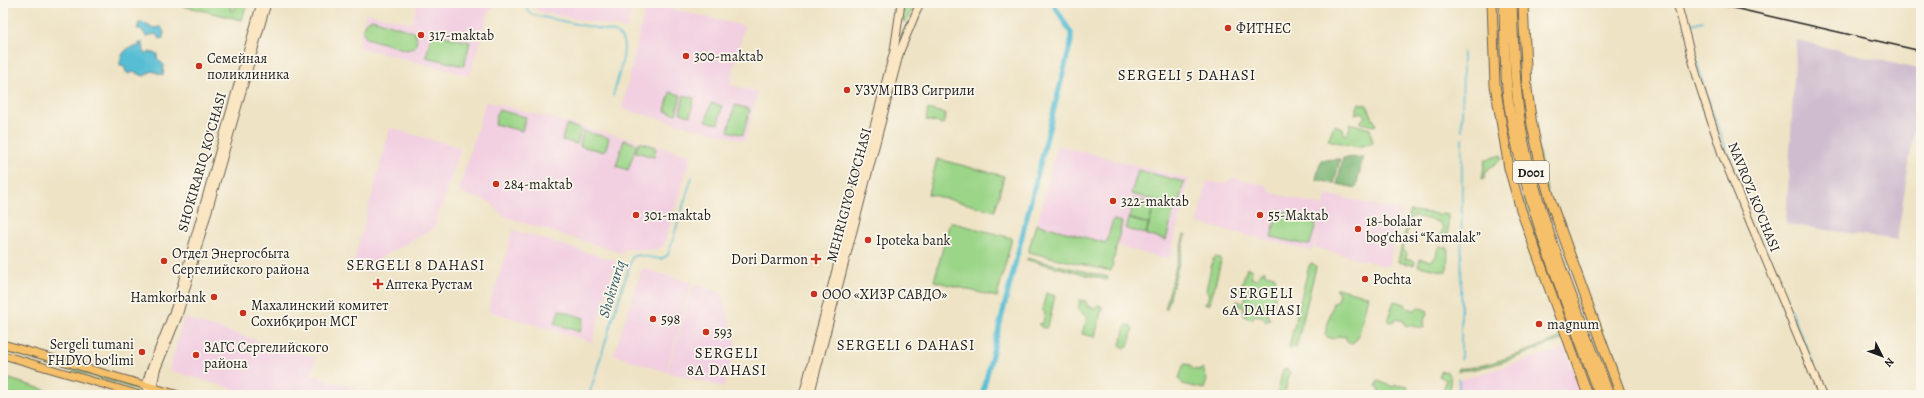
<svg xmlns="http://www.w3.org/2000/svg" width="1924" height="398" font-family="Alegreya,serif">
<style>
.built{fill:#f2cfe1}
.industrial{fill:#cfbdcf}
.green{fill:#9bd588;stroke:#5c7852}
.forest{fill:#7cb674;stroke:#4c6948}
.water{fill:#56bdd4;stroke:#396c78}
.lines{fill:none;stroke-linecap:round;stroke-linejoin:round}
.stream{stroke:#56bdd4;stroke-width:1.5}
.canal{stroke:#56bdd4;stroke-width:5}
.secondary-casing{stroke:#666257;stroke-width:9}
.primary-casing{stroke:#666257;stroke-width:9}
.highway-casing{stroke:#666257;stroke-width:11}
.secondary{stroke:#fbe6c4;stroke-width:7}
.primary{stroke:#f6c06b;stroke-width:7}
.highway{stroke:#f6c06b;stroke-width:9}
.rail{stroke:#1c1c1c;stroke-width:1.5}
.poi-dot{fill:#c8321e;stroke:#fbf7ec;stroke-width:1.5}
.labels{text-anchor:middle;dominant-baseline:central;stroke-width:3.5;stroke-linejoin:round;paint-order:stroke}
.shield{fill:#fbf7ec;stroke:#5f5e5a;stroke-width:1}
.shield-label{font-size:13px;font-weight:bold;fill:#1c1c1c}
.poi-label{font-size:14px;fill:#1c1c1c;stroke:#fbf7ec;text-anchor:start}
.street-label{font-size:14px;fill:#1c1c1c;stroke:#fbf7ec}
.neighbourhood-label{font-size:15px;letter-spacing:1px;fill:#1c1c1c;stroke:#fbf7ec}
.water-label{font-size:15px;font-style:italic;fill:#335c66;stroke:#fbf7ec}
</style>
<rect width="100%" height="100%" fill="#fbf7ec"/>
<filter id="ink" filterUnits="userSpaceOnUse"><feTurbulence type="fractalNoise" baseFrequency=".025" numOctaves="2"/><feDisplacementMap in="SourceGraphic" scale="8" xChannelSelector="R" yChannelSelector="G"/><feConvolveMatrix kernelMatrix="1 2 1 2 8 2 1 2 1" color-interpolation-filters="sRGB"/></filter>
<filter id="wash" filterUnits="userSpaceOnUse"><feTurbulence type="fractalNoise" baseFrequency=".012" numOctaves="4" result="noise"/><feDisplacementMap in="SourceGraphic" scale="16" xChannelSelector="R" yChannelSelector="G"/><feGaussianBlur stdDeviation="0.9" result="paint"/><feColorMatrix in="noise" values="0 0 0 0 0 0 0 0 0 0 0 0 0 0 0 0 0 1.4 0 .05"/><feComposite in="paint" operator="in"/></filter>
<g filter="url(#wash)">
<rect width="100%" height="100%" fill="#eee3c5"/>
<g class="built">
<polygon points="417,3 505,3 489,10 470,76 357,47 366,13 412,23"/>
<polygon points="535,3 633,3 627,29 536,11"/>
<polygon points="646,3 744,26 730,85 758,92 745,141 622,109"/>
<polygon points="486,101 691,155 664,245 656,250 626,249 621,253 503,216 490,202 458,192"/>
<polygon points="390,128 461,148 434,228 379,259 371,273 352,268"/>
<polygon points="1057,145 1189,179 1169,260 1037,224"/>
<polygon points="1233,178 1265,185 1272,193 1324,206 1312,251 1197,223 1207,181 1223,184"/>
<polygon points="1327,194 1402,211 1388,267 1314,247"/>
<polygon points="513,230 616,261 592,342 488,311"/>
<polygon points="642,268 692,283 666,372 614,355"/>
<polygon points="694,284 721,292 729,319 736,344 724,387 667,372"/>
<polygon points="184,318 316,358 311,375 378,395 253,395 169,370"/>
<polygon points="1565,348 1582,395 1457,395 1457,381"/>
</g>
<polygon class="industrial" points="1796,40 1921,70 1921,86 1897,240 1786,224"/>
<g class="green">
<polygon points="170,3 233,3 230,10 234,11 236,3 247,3 242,20"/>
<polygon points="904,3 916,3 906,22 903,21"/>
<path d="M 1519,18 L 1522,68 L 1550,206 L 1548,211 C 1526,146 1520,89 1518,20 Z"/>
<polygon points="372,19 414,32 417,39 415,47 407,50 366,38 362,30 365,23"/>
<polygon points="432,33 470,42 464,66 426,57"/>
<polygon points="670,92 681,95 676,114 665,111"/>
<polygon points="684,95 694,98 690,116 680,113"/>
<polygon points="711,103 722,106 718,124 706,121"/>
<polygon points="1359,103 1367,105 1376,125 1374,126 1360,123 1365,116 1362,112 1355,114"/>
<polygon points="735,105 750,109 743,135 728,131"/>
<polygon points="928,109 946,114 943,124 926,120"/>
<polygon points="498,110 526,117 522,131 495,124"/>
<polygon points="1349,123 1370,129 1373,143 1357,147 1328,140 1334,125 1343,128 1344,134 1346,135 1350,128"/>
<polygon points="566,125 581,129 577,144 562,140"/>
<polygon points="583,131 609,138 605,152 580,146"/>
<polygon points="624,140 637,144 628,170 616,166"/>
<polygon points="639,142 656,147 654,157 636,152"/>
<polygon points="1501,155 1501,159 1486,171 1485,178 1482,179 1485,160"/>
<polygon points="937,159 1004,176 995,211 928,194"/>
<polygon points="1138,170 1184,182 1178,206 1131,194"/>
<polygon points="1134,199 1154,204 1149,224 1129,218"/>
<polygon points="1524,199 1568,321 1566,323 1521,202"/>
<polygon points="1155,204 1174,209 1166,240 1146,235"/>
<polygon points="1278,210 1314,220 1316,224 1310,244 1307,245 1271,237"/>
<polygon points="1410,211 1448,215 1448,243 1441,242 1440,239 1443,228 1439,222 1414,216 1410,219 1403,248 1407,255 1405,259 1415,261 1414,265 1398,262"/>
<polygon points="1129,219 1148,224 1146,234 1126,229"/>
<polygon points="1113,220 1122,222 1111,271 1028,252 1036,224 1106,243"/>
<polygon points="950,222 1012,238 997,297 934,281"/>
<polygon points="1184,235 1186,235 1167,309 1165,309"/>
<polygon points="1440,246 1448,248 1447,272 1418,266 1420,259 1431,261 1436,257 1438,247"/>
<polygon points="1215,257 1220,258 1221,261 1210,304 1205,304 1203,303 1207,302 1209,294 1206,290 1213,259"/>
<polygon points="1027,258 1108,277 1107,280 1027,260"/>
<polygon points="1311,263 1314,264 1316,267 1296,348 1289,347 1309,266"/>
<polygon points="1247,268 1252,269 1251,278 1257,279 1260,272 1264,273 1264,270 1266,274 1274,276 1276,279 1274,286 1276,290 1273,306 1269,307 1267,315 1270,319 1266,322 1263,317 1256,315 1252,319 1245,317 1243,307 1236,305 1237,301 1244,303 1246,296 1240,291"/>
<polygon points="1337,288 1368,296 1358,338 1352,343 1347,342 1346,337 1337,336 1334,339 1327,337 1325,335 1333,303 1337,302 1339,294 1337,291"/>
<polygon points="1046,293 1055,296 1048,326 1046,328 1041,327 1038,324 1043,323 1045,313 1042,310"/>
<polygon points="1080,300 1086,301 1087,306 1096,308 1098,305 1101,306 1102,308 1095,337 1082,334 1087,317 1078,310"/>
<polygon points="1394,301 1405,304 1407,308 1415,310 1418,307 1428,311 1423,323 1424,328 1405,325 1404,321 1396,319 1392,322 1390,322 1388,318"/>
<polygon points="559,310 584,318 580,332 555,324"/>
<polygon points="1127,325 1131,326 1133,329 1128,347 1125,348 1120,345 1125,327"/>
<path d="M 1562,337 L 1563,339 C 1535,349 1485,373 1457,370 L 1458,368 C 1481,371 1538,346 1562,337 Z"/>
<polygon points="3,347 139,388 138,390 3,350"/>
<polygon points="1185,364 1190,365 1192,369 1200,370 1203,368 1207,380 1204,389 1183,384 1179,379 1183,366"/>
<polygon points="1286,369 1290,372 1284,395 1277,395 1283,370"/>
<polygon points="1441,371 1447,372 1450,376 1450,395 1442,395 1446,380 1439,376"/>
<polygon points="3,377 62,395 24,394 3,395"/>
<polygon points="1378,381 1393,387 1396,385 1408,387 1406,395 1378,395 1379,389 1376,386"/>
</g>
<g class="forest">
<polygon points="1363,157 1356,188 1337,184 1343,158"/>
<polygon points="1340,159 1334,184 1316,179 1321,160"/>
</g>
<g class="water">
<polygon points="142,22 152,28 161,27 164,32 163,38 160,39 156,34 146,36 141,29 137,29 139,23"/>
<path d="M 139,43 L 143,43 L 144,52 L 147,54 L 149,52 L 158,54 L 157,58 L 164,65 L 163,75 L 152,71 L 144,76 L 133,72 L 129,74 L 126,72 L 124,66 L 120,65 C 120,54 128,44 139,47 Z"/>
</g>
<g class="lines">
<g class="stream">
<path d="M 525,3 L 528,11 L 533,15 L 615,32 C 619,35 622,37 623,41 C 627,53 616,83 613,96"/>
<polyline points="1703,21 1689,25 1688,28 1703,85 1743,197"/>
<polyline points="1462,131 1463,52"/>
<polyline points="1783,292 1787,301"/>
<polyline points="1790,309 1813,363"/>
<polyline points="1461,360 1462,139"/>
<polyline points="1459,379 1459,395"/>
<polyline points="589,395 632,257 637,255 661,259 668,255 692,177"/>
</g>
<polyline class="canal" points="982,395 1071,42 1071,33 1053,3"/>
</g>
</g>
<g filter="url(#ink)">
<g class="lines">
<g class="secondary-casing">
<g id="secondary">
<polyline points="1677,3 1699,84 1723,157 1822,395"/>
<polyline points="152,392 156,370 178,316 267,3"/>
<polyline points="150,395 146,385 149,374 175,308 261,3"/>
<polyline points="803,395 894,51 901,3"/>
<polyline points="810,395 900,51 920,3"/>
</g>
</g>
<g class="primary-casing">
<g id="primary">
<polyline points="3,344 179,395"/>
<polyline points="3,355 140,395"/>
</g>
</g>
<g class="highway-casing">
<g id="highway">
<polyline points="1492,3 1495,85 1509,168 1521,210 1588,395"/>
<path d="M 1504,3 C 1505,37 1504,72 1509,106 C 1525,206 1566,300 1600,395"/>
<path d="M 1512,3 C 1514,55 1515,106 1527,157 C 1546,237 1581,318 1609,395"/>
<polyline points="1523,3 1527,89 1532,125 1541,167 1552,205 1621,395"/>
</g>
</g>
<use href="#secondary" class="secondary"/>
<use href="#primary" class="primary"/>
<use href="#highway" class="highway"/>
<polyline class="rail" points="1712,3 1921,51"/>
</g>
</g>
<g class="poi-dot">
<circle cx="1228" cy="28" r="4"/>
<circle cx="421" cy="35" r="4"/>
<circle cx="686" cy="56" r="4"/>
<circle cx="199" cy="66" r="4"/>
<circle cx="847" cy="90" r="4"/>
<circle cx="496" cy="184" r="4"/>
<circle cx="1113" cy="201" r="4"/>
<circle cx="636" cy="215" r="4"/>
<circle cx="1260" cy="215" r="4"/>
<circle cx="1358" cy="229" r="4"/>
<circle cx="868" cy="240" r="4"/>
<path d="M814 253h4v4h4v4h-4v4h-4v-4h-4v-4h4z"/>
<circle cx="164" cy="261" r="4"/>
<circle cx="1365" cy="279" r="4"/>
<path d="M376 278h4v4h4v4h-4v4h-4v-4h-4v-4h4z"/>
<circle cx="814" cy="294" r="4"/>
<circle cx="214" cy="297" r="4"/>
<circle cx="243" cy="313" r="4"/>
<circle cx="653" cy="319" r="4"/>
<circle cx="1539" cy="324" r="4"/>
<circle cx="706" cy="332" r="4"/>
<circle cx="142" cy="352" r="4"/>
<circle cx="196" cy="355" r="4"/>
</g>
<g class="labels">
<rect class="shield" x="1513" y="161" width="36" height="22" rx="3"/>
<g class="shield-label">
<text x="1531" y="172">D001</text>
</g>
<g class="poi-label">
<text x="1236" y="28">ФИТНЕС</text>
<text x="429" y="35">317-maktab</text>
<text x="694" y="56">300-maktab</text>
<text x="207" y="58">Семейная<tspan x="207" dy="16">поликлиника</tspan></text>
<text x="855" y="90">УЗУМ ПВЗ Сигрили</text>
<text x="504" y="184">284-maktab</text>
<text x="1121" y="201">322-maktab</text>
<text x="644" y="215">301-maktab</text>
<text x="1268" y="215">55-Maktab</text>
<text x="1366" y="221">18-bolalar<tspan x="1366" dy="16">bog'chasi “Kamalak”</tspan></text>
<text x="876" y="240">Ipoteka bank</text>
<text x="172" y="253">Отдел Энергосбыта<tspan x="172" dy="16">Сергелийского района</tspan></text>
<text x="808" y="259" text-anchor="end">Dori Darmon</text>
<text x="1373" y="279">Pochta</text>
<text x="386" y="284">Аптека Рустам</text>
<text x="822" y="294">ООО «ХИЗР САВДО»</text>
<text x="206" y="297" text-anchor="end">Hamkorbank</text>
<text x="251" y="305">Махалинский комитет<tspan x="251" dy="16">Сохибқирон МСГ</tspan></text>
<text x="661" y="319">598</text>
<text x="1547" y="324">magnum</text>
<text x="714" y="332">593</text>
<text x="134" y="344" text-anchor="end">Sergeli tumani<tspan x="134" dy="16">FHDYO boʻlimi</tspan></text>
<text x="204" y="347">ЗАГС Сергелийского<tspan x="204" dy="16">района</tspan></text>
</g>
<g class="street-label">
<text transform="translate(202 162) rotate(-74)">SHOKIRARIQ KO'CHASI</text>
<text transform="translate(849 195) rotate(-75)">MEHRIGIYO KO'CHASI</text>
<text transform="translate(1754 197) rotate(68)">NAVRO'Z KO'CHASI</text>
</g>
<g class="neighbourhood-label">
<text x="1187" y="75">SERGELI 5 DAHASI</text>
<text x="416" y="265">SERGELI 8 DAHASI</text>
<text x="1262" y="293">SERGELI<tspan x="1262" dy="17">6A DAHASI</tspan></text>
<text x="906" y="345">SERGELI 6 DAHASI</text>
<text x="727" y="353">SERGELI<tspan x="727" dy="17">8A DAHASI</tspan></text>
</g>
<g class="water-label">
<text transform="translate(612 289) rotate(-73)">Shokirariq</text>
</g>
</g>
<rect width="1924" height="398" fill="none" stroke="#fbf7ec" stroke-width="16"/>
<g transform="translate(1882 356) rotate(132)" stroke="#fbf7ec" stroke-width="3" paint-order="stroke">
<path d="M0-3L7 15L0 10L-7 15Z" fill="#1c1c1c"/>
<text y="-6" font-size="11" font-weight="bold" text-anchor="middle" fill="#1c1c1c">N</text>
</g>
</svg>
